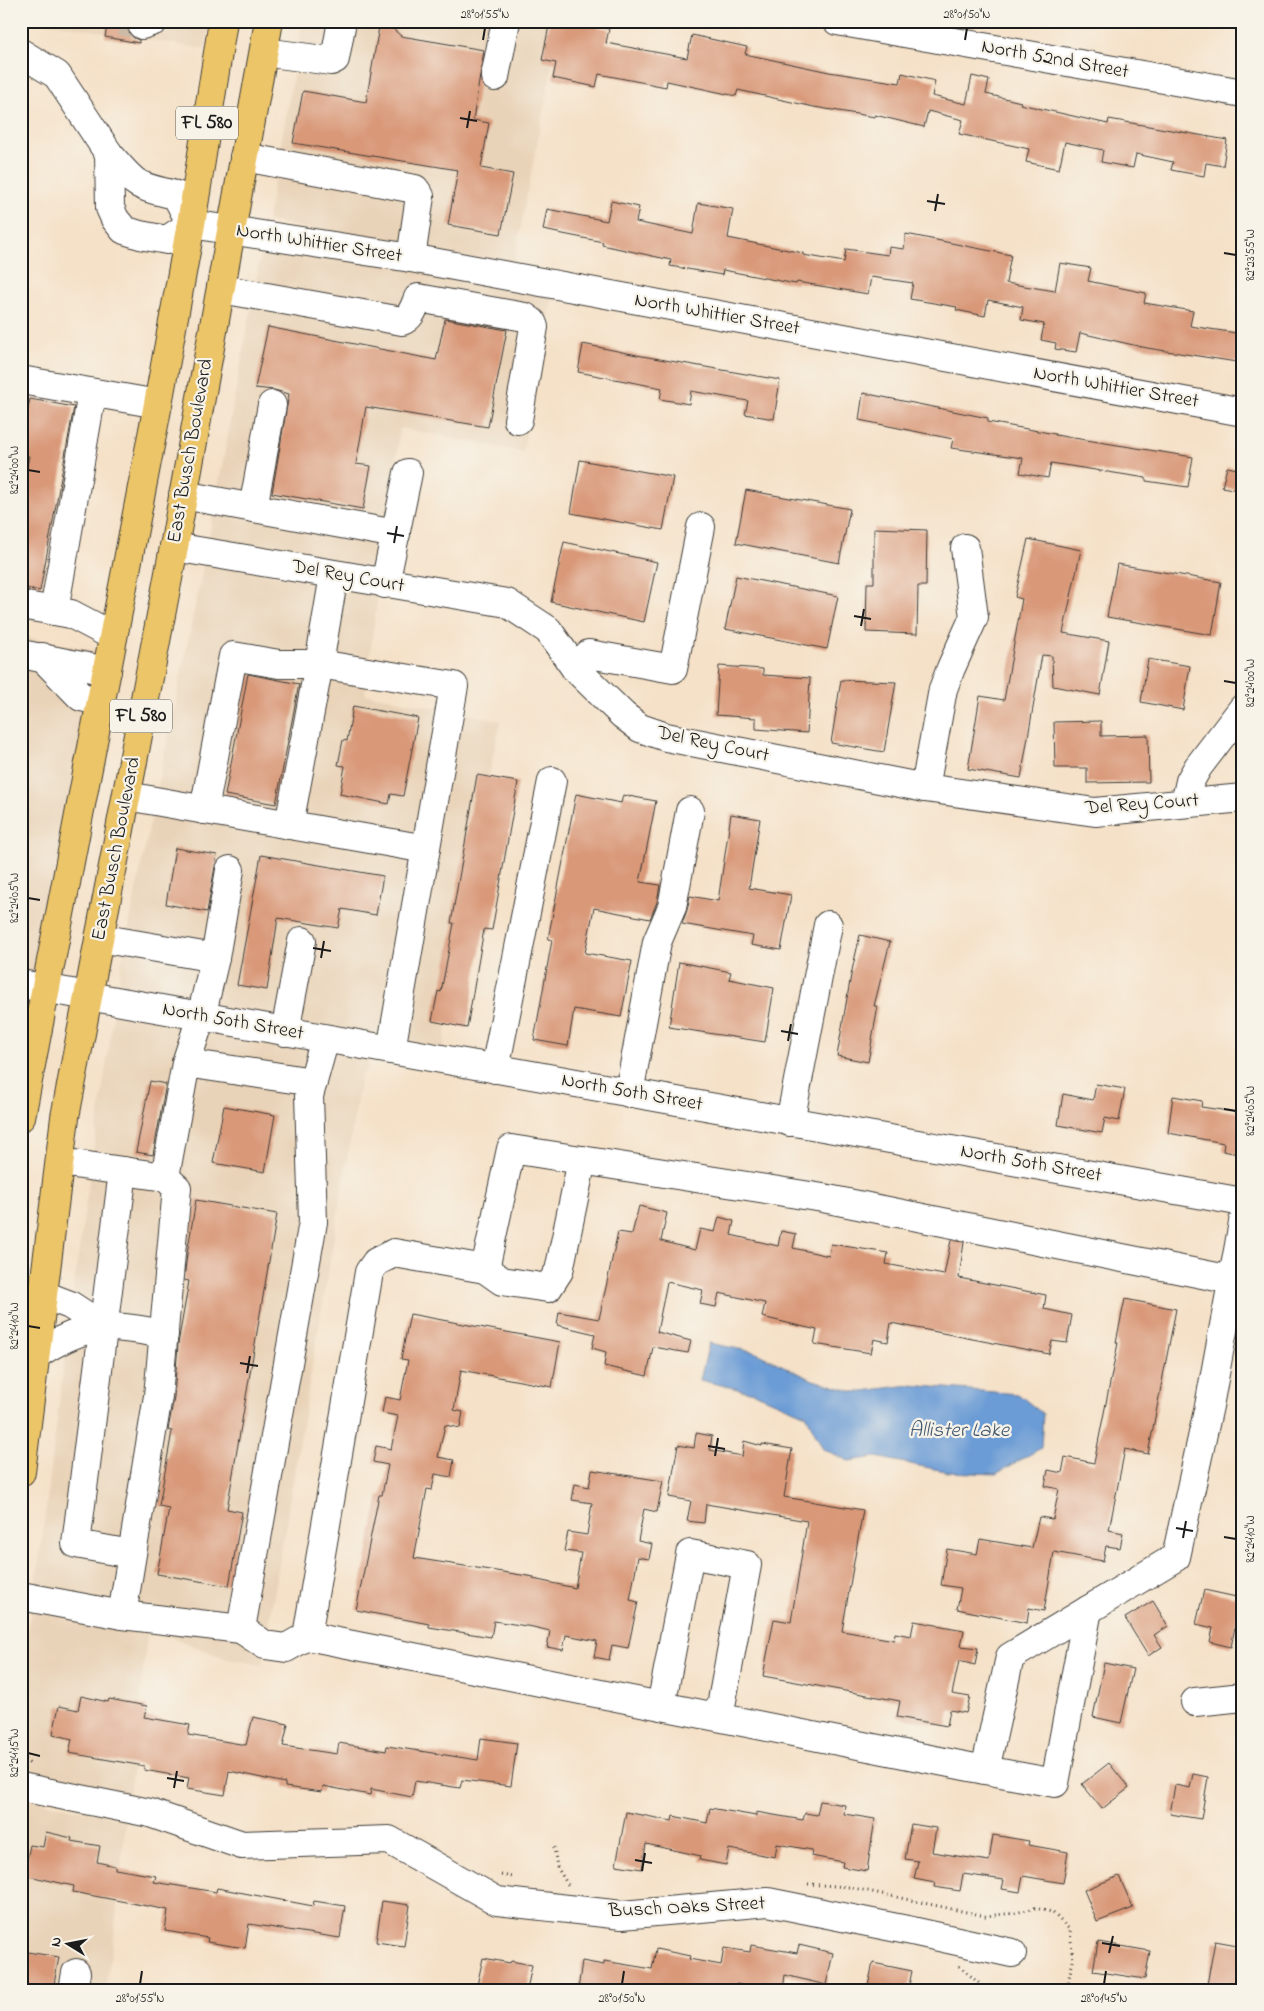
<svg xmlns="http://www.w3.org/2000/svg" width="1264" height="2011" font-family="'Indie Flower',sans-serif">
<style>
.built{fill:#e9d3b8}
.water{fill:#6c9cd5;stroke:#445c78}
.building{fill:#d99979}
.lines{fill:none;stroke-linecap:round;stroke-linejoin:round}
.minor-tunnel{stroke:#cabaa6;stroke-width:28;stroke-dasharray:28 14;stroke-linecap:butt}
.minor-casing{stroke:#3d3a36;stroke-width:30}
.major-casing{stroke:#3d3a36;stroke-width:30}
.path{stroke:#3d3a36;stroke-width:3;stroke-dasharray:1 4;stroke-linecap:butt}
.minor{stroke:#fff;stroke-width:28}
.major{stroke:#ecc569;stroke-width:28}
.ticks{fill:none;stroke:#1c1c1c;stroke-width:2}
.labels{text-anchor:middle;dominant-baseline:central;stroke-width:4.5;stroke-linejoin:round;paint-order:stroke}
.shield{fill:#f7f3e8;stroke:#5e5c59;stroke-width:1}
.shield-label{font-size:19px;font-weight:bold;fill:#1c1c1c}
.street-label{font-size:20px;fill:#1c1c1c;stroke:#f7f3e8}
.water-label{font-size:21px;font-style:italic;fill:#40566f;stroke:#f7f3e8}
.neatline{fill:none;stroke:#1c1c1c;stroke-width:2}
.ticks-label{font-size:12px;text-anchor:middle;fill:#1c1c1c}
</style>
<rect width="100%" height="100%" fill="#f7f3e8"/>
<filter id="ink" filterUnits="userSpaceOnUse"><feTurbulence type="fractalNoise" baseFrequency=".02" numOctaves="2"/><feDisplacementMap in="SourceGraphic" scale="10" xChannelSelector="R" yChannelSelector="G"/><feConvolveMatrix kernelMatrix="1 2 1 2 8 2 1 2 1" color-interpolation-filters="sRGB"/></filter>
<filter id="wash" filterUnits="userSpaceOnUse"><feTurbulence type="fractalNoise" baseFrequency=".0096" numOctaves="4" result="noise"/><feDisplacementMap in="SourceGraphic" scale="20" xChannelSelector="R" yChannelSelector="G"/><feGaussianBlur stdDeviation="1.12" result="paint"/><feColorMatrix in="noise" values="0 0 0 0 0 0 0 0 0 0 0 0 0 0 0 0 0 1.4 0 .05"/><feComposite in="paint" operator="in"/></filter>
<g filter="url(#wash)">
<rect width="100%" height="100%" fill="#f5e1c8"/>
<g class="built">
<polygon points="37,21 210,21 205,49"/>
<polygon points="303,21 561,21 513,266 267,221"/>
<polygon points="263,242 553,295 523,452 400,428 381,572 208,542"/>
<polygon points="204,563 378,593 365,694 501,721 479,820 443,1049 117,991 122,959"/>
<polygon points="21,636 98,651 35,976 21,974"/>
<polygon points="21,995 31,997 21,1051"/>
<polygon points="114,1012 369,1057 367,1069 361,1076 262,1665 227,1659 148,1628 129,1798 21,1776 21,1673 41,1547 74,1284"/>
<polygon points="21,1798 126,1819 114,1936 105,1990 21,1990"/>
</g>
<polygon class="water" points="709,1343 754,1352 813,1380 855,1392 910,1385 1018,1394 1043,1414 1041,1448 996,1474 949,1472 876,1457 849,1461 823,1449 806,1415 754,1393 700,1380"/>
<g id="blocks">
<g class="building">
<polygon points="108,21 127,21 127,30 132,37 139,40 139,43 105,37"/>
<polygon points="380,21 384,21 401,36 484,50 473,120 489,123 481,168 513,174 501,234 448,225 458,170 293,143 303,91 366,102"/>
<polygon points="550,21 575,21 609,29 606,43 687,58 692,35 747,47 745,54 829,72 900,83 902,73 935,81 932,96 966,104 972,76 989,80 986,94 1021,102 1020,104 1108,124 1109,119 1227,140 1223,166 1206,163 1204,176 1171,170 1173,162 1136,154 1133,168 1101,162 1103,150 1065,142 1059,169 1026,162 1029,149 959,134 963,120 928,111 924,127 875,115 875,117 814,107 738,90 736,96 667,81 666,87 599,74 596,87 553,78 556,63 542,60"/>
<polygon points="611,201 639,207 636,222 693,234 698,203 733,209 728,238 803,253 803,255 844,262 846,249 888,255 889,247 904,249 906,234 1011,255 1006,283 1055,291 1060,263 1091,268 1088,281 1146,293 1144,303 1193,311 1190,326 1243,334 1243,363 1147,348 1080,333 1076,352 1055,349 1056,343 1041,340 1044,324 1021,320 1023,307 988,300 985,316 956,310 957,307 910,299 913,283 871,277 868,294 797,282 796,284 723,270 722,275 670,266 671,260 602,245 603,242 543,230 547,209 607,221"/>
<polygon points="445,319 507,330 488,427 366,407 356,464 371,466 363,509 272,493 289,394 274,390 255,388 268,327 436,360"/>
<polygon points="583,344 642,356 780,380 774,419 745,414 748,401 691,391 689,404 660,399 662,388 578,372"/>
<polygon points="863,393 988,418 988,422 1055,434 1055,435 1193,457 1188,487 1146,481 1146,478 1051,463 1048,478 1020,473 1023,458 951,448 953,439 859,420"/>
<polygon points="30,399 74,407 40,591 21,587 21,499 29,456 21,455 21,441"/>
<polygon points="580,460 673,477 663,530 571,513"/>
<polygon points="1227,467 1243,470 1243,491 1222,487"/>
<polygon points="746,490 850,509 839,563 736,543"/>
<polygon points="874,528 927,530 926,586 918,586 917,634 866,632 867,583 874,583"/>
<polygon points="1028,539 1081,550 1063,633 1109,641 1100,695 1053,686 1052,656 1042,655 1021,778 968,769 980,696 1004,700 1022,599 1015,597"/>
<polygon points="564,542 657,562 644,622 551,602"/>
<polygon points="1117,564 1221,582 1212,635 1107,617"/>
<polygon points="736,576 838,596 827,649 725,629"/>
<polygon points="1148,659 1190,666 1183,710 1141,702"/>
<polygon points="719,666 763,669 763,675 810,678 807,733 756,729 756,718 716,715"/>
<polygon points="248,674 299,684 276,804 225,795"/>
<polygon points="841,680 896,682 884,752 831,743"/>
<polygon points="353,706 418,718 403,796 391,794 389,804 340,794 345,766 338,765 343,740 347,741"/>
<polygon points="1101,721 1101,736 1148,735 1149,782 1087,783 1087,768 1055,768 1054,722"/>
<polygon points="477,775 518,782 492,930 484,929 467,1028 432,1021 438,991 441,992 454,923 451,923"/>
<polygon points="576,794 621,803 623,795 656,801 640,882 660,885 657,902 650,919 594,908 585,953 632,961 621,1017 574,1009 568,1046 534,1040 552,940 548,939"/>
<polygon points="731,814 760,819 749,888 791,895 781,950 751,945 753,936 682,924 687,910 690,896 718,901"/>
<polygon points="175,848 217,855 207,912 166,904"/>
<polygon points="261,855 383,876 376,915 342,909 338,928 278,918 267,990 237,985"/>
<polygon points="860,935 890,942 874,1006 878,1006 868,1062 837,1056 851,975"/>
<polygon points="679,962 731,972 729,979 774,988 765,1042 669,1027"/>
<polygon points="150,1081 166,1084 153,1155 136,1152"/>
<polygon points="1096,1084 1125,1089 1119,1121 1105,1118 1102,1133 1058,1125 1063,1094 1093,1100"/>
<polygon points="1173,1096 1202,1101 1201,1107 1243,1113 1243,1155 1223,1151 1224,1143 1168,1133"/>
<polygon points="224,1106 275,1115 265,1172 213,1163"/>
<polygon points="196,1200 277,1214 227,1509 242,1512 229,1586 157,1574 169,1508 159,1506 172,1431 168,1430 174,1397 178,1344 189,1281 184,1280 187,1254"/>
<polygon points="639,1206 667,1213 661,1241 695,1250 700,1229 715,1232 719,1217 734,1221 731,1235 778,1246 781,1231 796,1234 793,1248 829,1256 831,1244 888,1253 886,1264 944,1275 951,1240 964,1242 959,1278 1046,1295 1044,1309 1072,1315 1067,1343 1052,1341 1049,1354 891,1323 888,1342 874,1339 871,1353 814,1344 817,1330 762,1317 765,1303 719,1293 716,1307 700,1304 703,1290 667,1282 657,1332 691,1341 688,1353 653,1347 647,1376 604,1366 606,1352 592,1348 595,1334 557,1325 559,1312 599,1319 618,1232 632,1234"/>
<polygon points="1125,1299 1176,1309 1148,1454 1125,1449 1109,1530 1123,1533 1120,1548 1106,1546 1103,1561 1054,1552 1044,1611 1029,1608 1027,1623 957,1609 961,1588 941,1585 947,1549 977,1554 980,1539 1032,1548 1039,1517 1053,1519 1059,1489 1045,1486 1048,1470 1062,1473 1065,1457 1094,1463 1118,1343 1116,1342"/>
<polygon points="410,1314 560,1342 552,1387 461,1370 454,1410 463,1412 460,1428 445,1425 438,1457 454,1460 451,1477 435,1474 432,1490 427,1489 414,1558 534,1577 533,1579 575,1588 581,1553 564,1551 568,1532 587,1535 592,1503 572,1500 575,1484 589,1487 592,1470 663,1481 657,1512 644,1509 638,1541 652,1544 649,1559 638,1557 630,1600 638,1602 628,1648 612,1645 609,1660 594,1657 597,1641 566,1635 563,1650 547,1647 550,1631 533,1627 494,1621 491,1637 429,1627 429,1624 356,1610 379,1495 382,1495 388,1465 373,1462 376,1446 391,1449 398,1416 382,1413 385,1397 400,1400 408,1360 401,1359"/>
<polygon points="696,1433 712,1436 710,1450 742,1456 744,1441 762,1446 762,1444 792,1449 784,1497 863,1510 842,1631 894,1640 895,1633 911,1636 914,1621 964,1630 961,1646 978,1648 975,1665 959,1661 952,1694 970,1697 966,1713 950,1710 947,1726 897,1717 900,1701 763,1676 774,1619 791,1622 807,1521 706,1504 704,1523 687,1521 691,1501 669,1497 678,1445 694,1448"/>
<polygon points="1204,1590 1241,1598 1231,1647 1210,1642 1213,1628 1196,1624"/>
<polygon points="1153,1601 1168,1626 1154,1635 1162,1647 1148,1656 1125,1618"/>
<polygon points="1104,1663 1133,1669 1121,1723 1093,1717"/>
<polygon points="81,1696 108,1702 109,1699 147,1706 144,1717 190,1725 188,1735 246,1745 253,1717 288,1724 283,1746 337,1754 339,1743 386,1751 387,1746 478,1760 481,1738 517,1743 511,1786 462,1780 460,1788 415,1781 412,1797 371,1789 370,1795 323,1786 322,1792 285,1787 285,1783 229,1771 225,1795 187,1789 189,1778 144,1770 144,1766 69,1753 72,1739 53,1734 59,1706 78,1710"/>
<polygon points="1109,1763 1129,1788 1102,1809 1082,1784"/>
<polygon points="1193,1774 1208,1777 1201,1819 1170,1814 1175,1785 1190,1788"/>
<polygon points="820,1801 845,1805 844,1814 875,1819 867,1871 842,1867 843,1862 811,1856 812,1850 777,1844 775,1857 729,1849 726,1865 700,1860 701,1856 646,1844 642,1869 616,1865 626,1812 672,1821 673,1816 707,1823 710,1808 756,1816 756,1812 803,1820 805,1813 817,1815"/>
<polygon points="911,1824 936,1828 932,1852 989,1861 993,1835 1029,1841 1028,1845 1068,1852 1063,1883 1023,1876 1020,1892 1002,1889 1004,1880 963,1874 960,1891 934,1887 935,1883 914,1879 918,1861 905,1859"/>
<polygon points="46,1832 72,1838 71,1841 100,1846 97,1862 115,1866 115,1869 156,1876 154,1882 216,1892 217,1888 313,1906 314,1901 345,1906 340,1938 249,1924 245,1948 207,1942 208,1938 165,1931 168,1910 73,1892 74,1886 24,1875 30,1845 43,1847"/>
<polygon points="1119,1876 1133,1908 1097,1922 1084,1890"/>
<polygon points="382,1901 410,1905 404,1946 376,1942"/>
<polygon points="1215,1941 1243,1946 1243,1990 1206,1990"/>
<polygon points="1098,1942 1150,1951 1145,1979 1093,1971"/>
<polygon points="751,1945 797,1953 799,1945 833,1953 826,1985 785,1975 783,1990 766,1990 736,1984 735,1990 578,1990 582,1961 604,1965 604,1961 652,1969 656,1949 690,1956 689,1959 721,1965 724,1948 750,1952"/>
<polygon points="21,1951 59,1957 53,1990 21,1988"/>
<polygon points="483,1958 510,1963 511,1961 532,1965 527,1990 476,1990"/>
<polygon points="873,1963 912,1971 908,1990 867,1990"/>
</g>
</g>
</g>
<g filter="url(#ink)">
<use href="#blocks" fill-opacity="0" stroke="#3d3a36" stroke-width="1"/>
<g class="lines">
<polyline class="minor-tunnel" points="121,21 142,25"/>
<g class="minor-casing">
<g id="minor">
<polyline points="837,21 1243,93"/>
<polyline points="142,25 154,21"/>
<polyline points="264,52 331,61 335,59 342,21"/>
<polyline points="21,53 57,75 109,154 110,208 115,219 124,230 140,235 167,240 191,224"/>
<polyline points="495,77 506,21"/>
<path d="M 109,154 C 135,185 135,186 176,195 L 191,224"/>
<polyline points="244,157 415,189 420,196 411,258"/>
<polyline points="191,224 411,258 1243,412"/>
<path d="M 221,289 L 402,321 C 412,317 414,307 418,298 L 525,317 L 532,322 L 534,327 L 518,420"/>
<polyline points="21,380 158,404"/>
<polyline points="183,495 396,534"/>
<polyline points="253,508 272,405"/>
<polyline points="174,547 507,603 548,630 575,668 623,715 640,728 666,737 925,788 1095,812 1243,798"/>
<polyline points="334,575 319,664 454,686 391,1050"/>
<polyline points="385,584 408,473"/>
<polyline points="21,605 71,614 113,636"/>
<polyline points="54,611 92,393"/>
<polyline points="21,654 107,671"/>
<polyline points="42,657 81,697 101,701"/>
<polyline points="575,668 589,654 673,669 701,527"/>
<polyline points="925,788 943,689 951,668 974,617 965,548"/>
<polyline points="127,796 426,849"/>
<polyline points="1185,803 1190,781 1198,767 1243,708"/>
<polyline points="204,810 233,656 279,664 319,664 289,825"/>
<polyline points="99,938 215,958"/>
<polyline points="21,984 1243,1202"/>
<polyline points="285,1032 302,941"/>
<polyline points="186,1063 313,1082"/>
<polyline points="495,1069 552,781"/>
<polyline points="629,1093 657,942 672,907 690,811"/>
<polyline points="790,1122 828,925"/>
<polyline points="60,1162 165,1177"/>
<polyline points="123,1171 76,1544 131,1554"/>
<polyline points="485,1269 502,1281 548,1288 559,1271 582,1160"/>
<polyline points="1232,1280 823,1198 511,1149 485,1269 394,1253 376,1262 369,1272 307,1636 985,1770 1010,1657 1176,1557 1209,1406 1239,1245 1243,1222"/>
<polyline points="44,1295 70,1305 104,1327"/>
<path d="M 36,1355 C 55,1342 82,1328 105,1327 C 124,1326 145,1331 164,1334"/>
<polyline points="21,1596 122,1615 241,1629 313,1222 309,1096 325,1039"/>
<polyline points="122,1615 158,1396 177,1188 165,1177 186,1063 201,1017 215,958 230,870"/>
<polyline points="241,1629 265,1645 286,1648 307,1636"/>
<polyline points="1195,1702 1243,1697"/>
<polyline points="661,1706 690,1554 747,1565 719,1717"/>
<polyline points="985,1770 1055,1783 1088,1610"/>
<polyline points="21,1787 150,1813 242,1845 389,1840 497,1901 622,1915 768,1902 912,1931 1012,1953"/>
<polyline points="73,1990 76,1973"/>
</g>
</g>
<g class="major-casing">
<g id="major">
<polyline points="21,1117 158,404 191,224 223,21"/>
<polyline points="21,1472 65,1117 174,547 269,21"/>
</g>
</g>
<g class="path">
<polyline points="21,1756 30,1764"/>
<polyline points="554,1847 557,1867 568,1885"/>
<polyline points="501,1875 513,1877"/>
<polyline points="808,1884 849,1887 985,1916 1015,1913 1035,1908 1052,1912 1070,1930 1073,1961 1066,1990"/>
<polyline points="959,1966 987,1990"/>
</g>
<use href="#minor" class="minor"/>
<use href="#major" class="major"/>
</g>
</g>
<path class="ticks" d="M 483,40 L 485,28M 965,40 L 967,28M 460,118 L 477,121M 467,128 L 470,111M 927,201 L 945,204M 935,211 L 938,194M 1224,253 L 1236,255M 28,470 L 40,472M 387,533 L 404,536M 394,543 L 397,526M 854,616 L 871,619M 861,626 L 864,609M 1224,681 L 1236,683M 28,898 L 40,900M 313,948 L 331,951M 321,958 L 324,941M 781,1031 L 798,1034M 788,1041 L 791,1024M 1224,1109 L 1236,1111M 28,1326 L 40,1328M 240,1363 L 258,1366M 247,1373 L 250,1356M 708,1446 L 725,1449M 715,1456 L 718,1438M 1176,1528 L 1193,1531M 1224,1537 L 1236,1539M 1183,1538 L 1186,1521M 28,1753 L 40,1756M 167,1778 L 184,1781M 174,1788 L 177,1771M 635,1860 L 652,1863M 642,1871 L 645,1853M 1102,1943 L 1120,1946M 1109,1953 L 1113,1936M 140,1984 L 142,1971M 622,1984 L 624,1971M 1104,1984 L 1106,1971"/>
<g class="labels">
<g class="shield">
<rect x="176" y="106.5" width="62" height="33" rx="4"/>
<rect x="110" y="699.5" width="62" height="33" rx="4"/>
</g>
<g class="shield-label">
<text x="207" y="123">FL 580</text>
<text x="141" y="716">FL 580</text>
</g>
<g class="street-label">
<text transform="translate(1055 60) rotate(10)">North 52nd Street</text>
<text transform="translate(319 244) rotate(9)">North Whittier Street</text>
<text transform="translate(717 315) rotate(10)">North Whittier Street</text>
<text transform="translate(1116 388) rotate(10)">North Whittier Street</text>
<text transform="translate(191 451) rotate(-80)">East Busch Boulevard</text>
<text transform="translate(348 577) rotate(10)">Del Rey Court</text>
<text transform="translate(713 745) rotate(12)">Del Rey Court</text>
<text transform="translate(1142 805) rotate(-4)">Del Rey Court</text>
<text transform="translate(117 849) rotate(-79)">East Busch Boulevard</text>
<text transform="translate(233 1022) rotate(10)">North 50th Street</text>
<text transform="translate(632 1093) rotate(10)">North 50th Street</text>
<text transform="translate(1031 1164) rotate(10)">North 50th Street</text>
<text transform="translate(687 1908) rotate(-3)">Busch Oaks Street</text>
</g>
<g class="water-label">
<text x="959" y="1431">Allister Lake</text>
</g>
</g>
<rect width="1264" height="2011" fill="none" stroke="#f7f3e8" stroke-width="55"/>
<g transform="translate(68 1944) rotate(280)" stroke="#f7f3e8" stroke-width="4" paint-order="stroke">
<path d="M0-4L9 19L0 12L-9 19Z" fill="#1c1c1c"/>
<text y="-8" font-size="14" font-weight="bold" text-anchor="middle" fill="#1c1c1c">N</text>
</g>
<rect x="28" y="28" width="1208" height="1956" class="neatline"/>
<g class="ticks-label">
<text x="485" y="18">28°01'55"N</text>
<text x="967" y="18">28°01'50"N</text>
<text transform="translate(1250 255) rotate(-90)" y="4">82°23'55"W</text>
<text transform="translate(14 470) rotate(-90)" y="4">82°24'00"W</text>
<text transform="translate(1250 683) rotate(-90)" y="4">82°24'00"W</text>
<text transform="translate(14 898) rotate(-90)" y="4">82°24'05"W</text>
<text transform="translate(1250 1111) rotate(-90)" y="4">82°24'05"W</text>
<text transform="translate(14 1326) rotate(-90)" y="4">82°24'10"W</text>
<text transform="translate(1250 1539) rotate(-90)" y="4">82°24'10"W</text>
<text transform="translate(14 1753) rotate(-90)" y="4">82°24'15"W</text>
<text x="140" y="2002">28°01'55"N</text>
<text x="622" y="2002">28°01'50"N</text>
<text x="1104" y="2002">28°01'45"N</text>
</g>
</svg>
